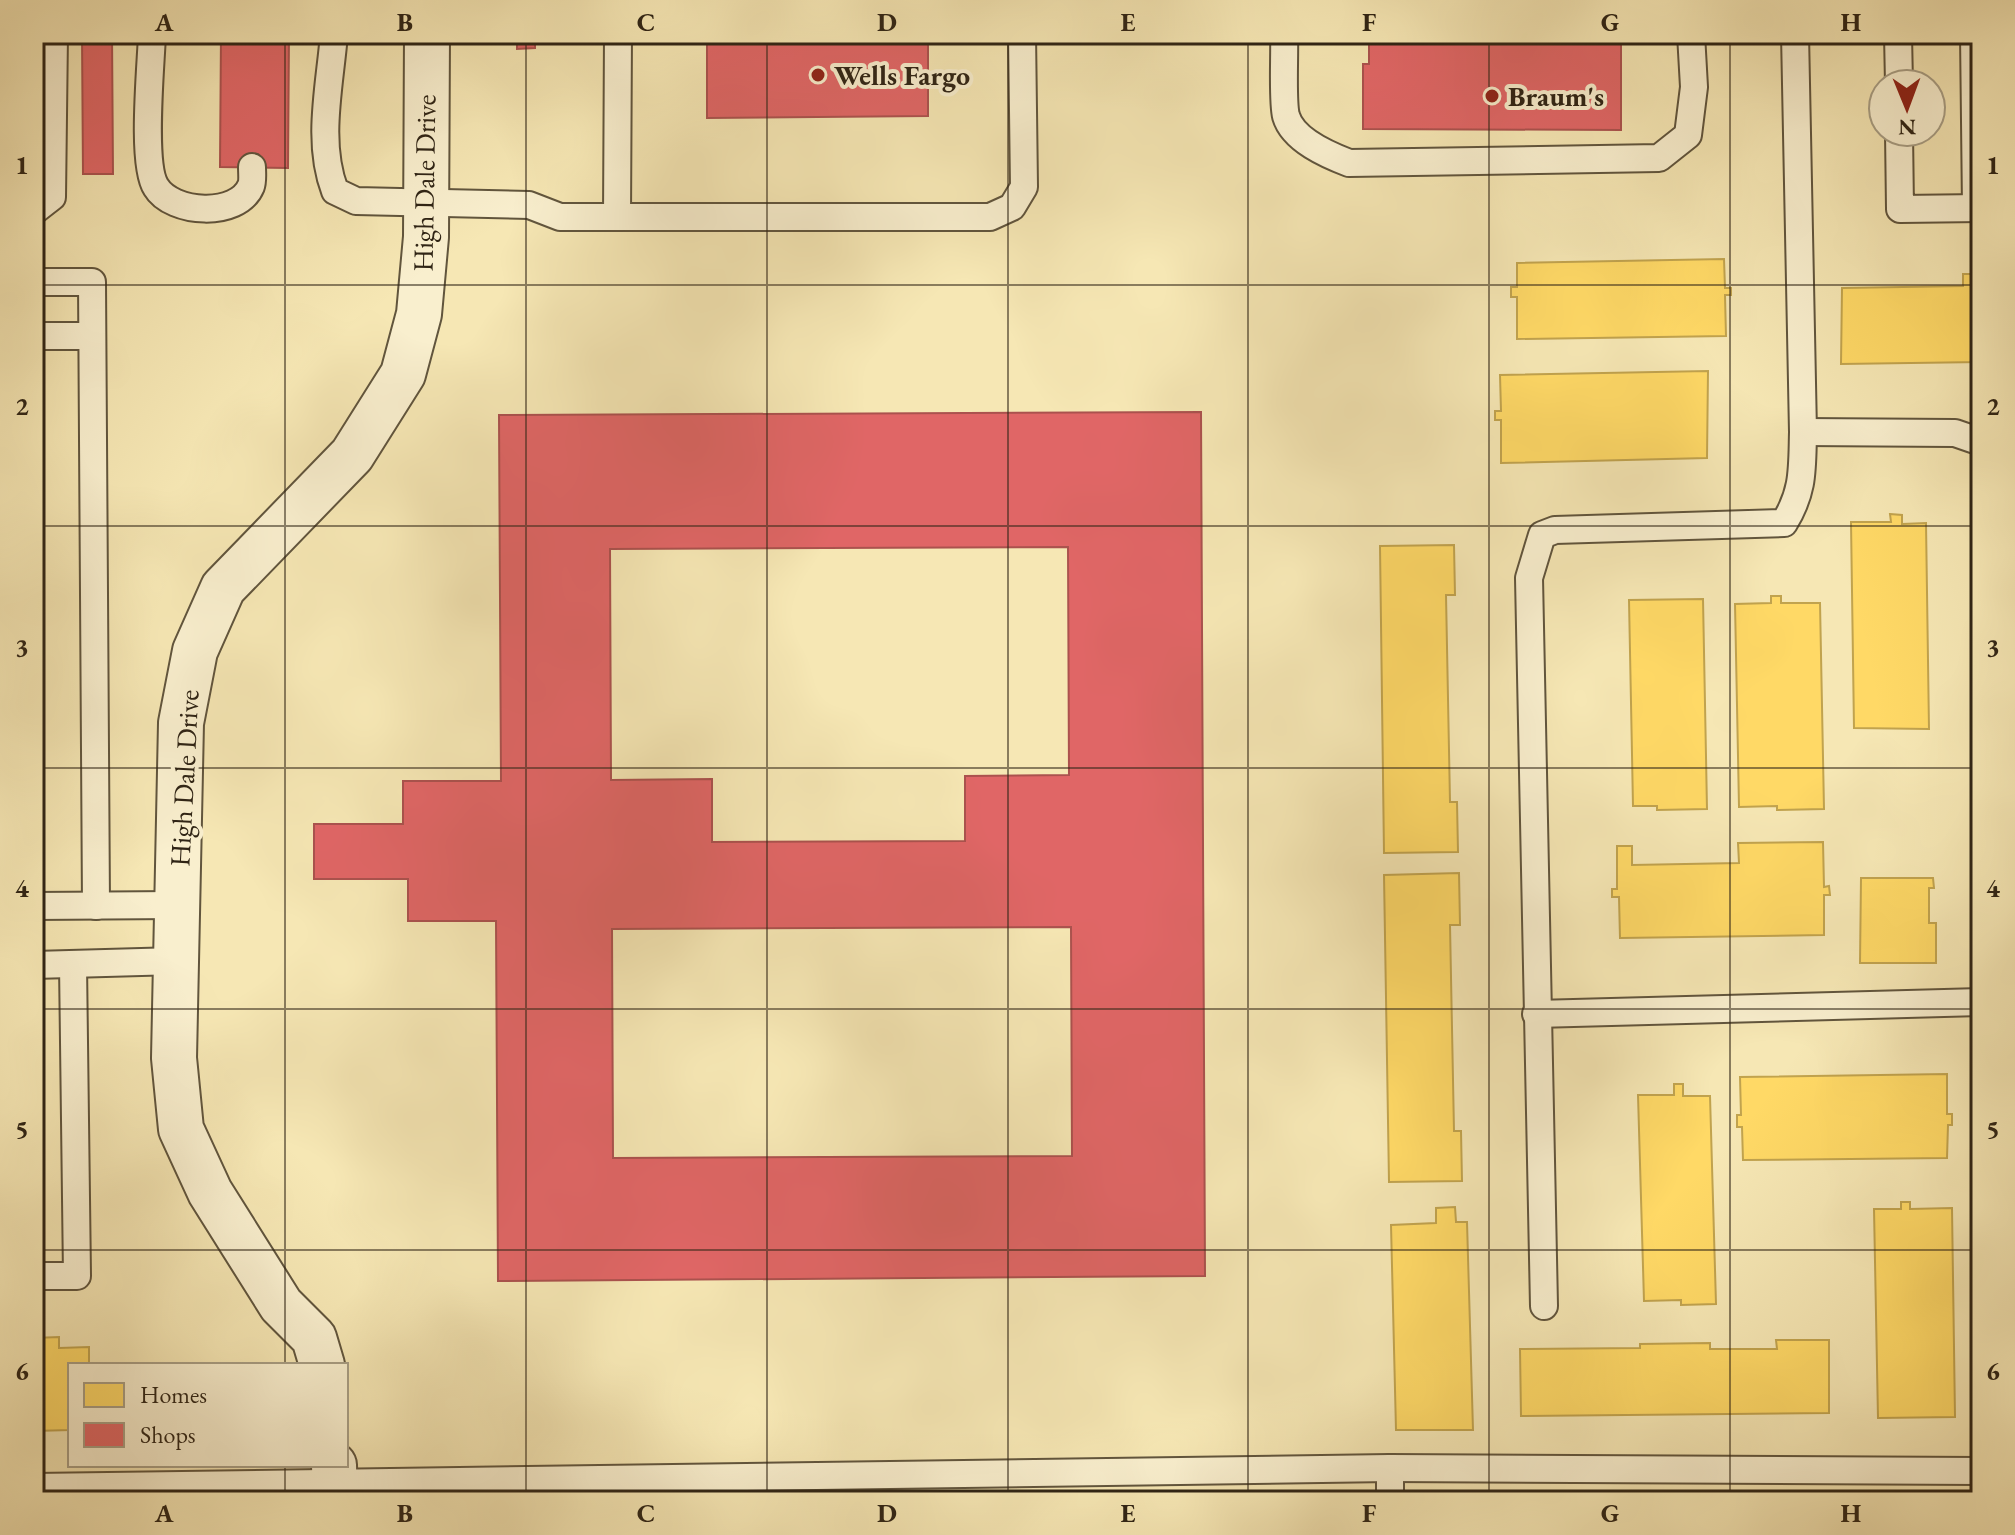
<svg xmlns="http://www.w3.org/2000/svg" width="2015" height="1535" font-family="'EB Garamond',serif">
<style>
.homes{fill:#ffd966;stroke:#c1a34e;stroke-width:2}
.shops{fill:#e06666;stroke:#ab524e;stroke-width:2;fill-rule:evenodd}
.lines{fill:none;stroke-linecap:round;stroke-linejoin:round}
.service-casing{stroke:#61553d;stroke-width:30}
.minor-casing{stroke:#61553d;stroke-width:48}
.service{stroke:#f9efce;stroke-width:26}
.minor{stroke:#f9efce;stroke-width:44}
.grid{fill:none;stroke:#2f2415;stroke-width:2;stroke-opacity:0.55}
.poi-dot{fill:#8f2418;stroke:#f9efce;stroke-width:3}
.labels{text-anchor:middle;dominant-baseline:central;stroke-width:8;stroke-linejoin:round;paint-order:stroke}
.poi-label{font-size:28px;font-weight:bold;fill:#2f2415;stroke:#f9efce;text-anchor:start}
.street-label{font-size:28px;fill:#2f2415;stroke:#f9efce}
.neatline{fill:none;stroke:#2f2415;stroke-width:3}
.grid-label{font-size:26px;text-anchor:middle;font-weight:bold;fill:#2f2415}
</style>
<rect width="100%" height="100%" fill="#f6e7b4"/>
<filter id="stains"><feTurbulence type="fractalNoise" baseFrequency=".0025" numOctaves="4"/><feColorMatrix values="0 0 0 0 .2 0 0 0 0 .09 0 0 0 0 .02 0 0 0 .5 -.17"/></filter>
<radialGradient id="worn" r=".72"><stop offset=".6" stop-color="#630" stop-opacity="0"/><stop offset="1" stop-color="#630" stop-opacity=".3"/></radialGradient>
<g class="homes">
<polygon points="1724,259 1725,288 1731,288 1731,295 1725,295 1726,336 1517,339 1517,297 1511,297 1511,287 1517,287 1517,263"/>
<polygon points="1963,274 1981,274 1981,362 1841,364 1842,288 1963,286"/>
<polygon points="1708,371 1707,458 1501,463 1501,420 1495,420 1495,411 1501,411 1500,375"/>
<polygon points="1890,514 1902,515 1902,524 1926,523 1929,729 1854,728 1851,522 1891,522"/>
<polygon points="1454,545 1455,595 1446,595 1450,802 1457,802 1458,852 1384,853 1380,546"/>
<polygon points="1771,596 1781,596 1781,603 1820,603 1824,809 1777,810 1777,806 1739,807 1735,604 1771,603"/>
<polygon points="1703,599 1707,809 1657,810 1657,806 1633,806 1629,600"/>
<polygon points="1823,842 1824,887 1829,886 1830,895 1824,895 1824,935 1620,938 1619,897 1612,897 1612,889 1617,889 1617,846 1632,846 1632,865 1739,863 1738,843"/>
<polygon points="1459,873 1460,925 1450,925 1454,1131 1461,1131 1462,1181 1389,1182 1384,875"/>
<polygon points="1861,878 1933,878 1934,888 1929,888 1929,923 1936,923 1936,963 1860,963"/>
<polygon points="1947,1074 1947,1114 1952,1114 1952,1125 1948,1125 1947,1158 1743,1160 1742,1127 1737,1127 1737,1115 1741,1115 1740,1077"/>
<polygon points="1674,1084 1683,1084 1683,1096 1710,1096 1716,1304 1681,1305 1681,1300 1644,1301 1638,1095 1674,1095"/>
<polygon points="1901,1202 1910,1202 1910,1209 1952,1208 1955,1417 1878,1418 1874,1209 1901,1209"/>
<polygon points="1455,1207 1456,1222 1467,1222 1473,1430 1396,1430 1391,1225 1436,1223 1436,1208"/>
<polygon points="59,1337 59,1348 89,1347 89,1365 70,1365 70,1430 34,1431 34,1338"/>
<polygon points="1776,1340 1829,1340 1829,1413 1521,1416 1520,1349 1640,1348 1640,1344 1710,1343 1710,1349 1777,1349"/>
</g>
<g class="shops">
<polygon points="82,34 112,34 113,174 83,174"/>
<polygon points="221,34 289,34 288,168 220,167"/>
<polygon points="517,34 535,34 535,48 517,49"/>
<polygon points="707,34 928,34 928,116 707,118"/>
<polygon points="1369,34 1621,34 1621,130 1363,129 1363,64 1369,64"/>
<path d="M 1201,412 L 1205,1276 L 498,1281 L 496,921 L 408,921 L 408,879 L 314,879 L 314,824 L 403,824 L 403,781 L 501,781 L 499,415 ZM 1068,547 L 1069,775 L 965,776 L 965,841 L 712,842 L 712,779 L 611,780 L 610,549 ZM 1071,927 L 1072,1156 L 613,1158 L 612,929 Z"/>
</g>
<g class="lines">
<g class="service-casing">
<g id="service">
<path d="M 152,34 C 151,65 141,164 156,187 C 172,214 238,218 251,186 C 253,181 252,173 252,167"/>
<path d="M 334,34 C 330,85 316,142 335,191 L 356,201 L 529,205 L 560,217 L 990,217 L 1012,207 L 1024,187 L 1022,34"/>
<path d="M 1284,34 C 1285,52 1282,101 1286,116 C 1293,140 1328,155 1349,163 L 1659,158 L 1688,135 L 1694,87 L 1691,34"/>
<polyline points="1898,34 1899,84"/>
<polyline points="1974,34 1976,208"/>
<polyline points="1899,132 1900,209 1981,208"/>
<polyline points="34,211 52,197 54,34"/>
<polyline points="617,217 618,34"/>
<polyline points="34,282 92,282 96,906"/>
<polyline points="34,336 92,336"/>
<polyline points="1803,432 1955,433 1981,442"/>
<polyline points="34,906 177,905"/>
<polyline points="34,965 177,961"/>
<polyline points="1536,1014 1981,1002"/>
<polyline points="34,1276 77,1276 73,964"/>
<path d="M 1544,1306 L 1529,578 L 1542,535 L 1555,530 L 1784,523 C 1804,491 1802,469 1803,432 L 1795,34"/>
<polyline points="1390,1468 1390,1501"/>
<polyline points="34,1487 1390,1468 1981,1471"/>
</g>
</g>
<g class="minor-casing">
<g id="minor">
<polyline points="322,1365 314,1338 281,1305 210,1192 181,1129 174,1058 181,723 195,651 223,588 352,455 403,374 419,314 426,237 427,34"/>
<polyline points="334,1465 335,1501"/>
</g>
</g>
<use href="#service" class="service"/>
<use href="#minor" class="minor"/>
</g>
<path class="grid" d="M 285,34 L 285,1365M 526,34 L 526,1501M 767,34 L 767,1501M 1008,34 L 1008,1501M 1248,34 L 1248,1501M 1489,34 L 1489,1501M 1730,34 L 1730,1501M 34,285 L 1981,285M 34,526 L 1981,526M 34,768 L 1981,768M 34,1009 L 1981,1009M 34,1250 L 1981,1250M 285,1465 L 285,1501"/>
<g class="poi-dot">
<circle cx="818" cy="75" r="8"/>
<circle cx="1492" cy="96" r="8"/>
</g>
<g class="labels">
<g class="poi-label">
<text x="834" y="75">Wells Fargo</text>
<text x="1508" y="96">Braum's</text>
</g>
<g class="street-label">
<text transform="translate(424 183) rotate(-89)">High Dale Drive</text>
<text transform="translate(184 778) rotate(-87)">High Dale Drive</text>
</g>
</g>
<rect width="2015" height="1535" fill="none" stroke="#f6e7b4" stroke-width="88"/>
<rect x="68" y="1363" width="280" height="104" fill="#f9efce" stroke="#a89e84" stroke-width="2"/>
<rect x="84" y="1383" width="40" height="24" fill="#ffd966" stroke="#a89e84" stroke-width="2"/>
<text x="140" y="1403" font-size="24" fill="#2f2415">Homes</text>
<rect x="84" y="1423" width="40" height="24" fill="#e06666" stroke="#a89e84" stroke-width="2"/>
<text x="140" y="1443" font-size="24" fill="#2f2415">Shops</text>
<g transform="translate(1907 108) rotate(179)"><circle r="38" fill="#f9efce" stroke="#a89e84" stroke-width="2"/>
<path d="M0-6L14 30L0 20L-14 30Z" fill="#8f2418"/>
<text y="-12" font-size="22" font-weight="bold" text-anchor="middle" fill="#2f2415">N</text>
</g>
<rect x="44" y="44" width="1927" height="1447" class="neatline"/>
<g class="grid-label">
<text x="164" y="31">A</text>
<text x="405" y="31">B</text>
<text x="646" y="31">C</text>
<text x="887" y="31">D</text>
<text x="1128" y="31">E</text>
<text x="1369" y="31">F</text>
<text x="1610" y="31">G</text>
<text x="1851" y="31">H</text>
<text x="22" y="174">1</text>
<text x="1993" y="174">1</text>
<text x="22" y="415">2</text>
<text x="1993" y="415">2</text>
<text x="22" y="656">3</text>
<text x="1993" y="656">3</text>
<text x="22" y="897">4</text>
<text x="1993" y="897">4</text>
<text x="22" y="1138">5</text>
<text x="1993" y="1138">5</text>
<text x="22" y="1380">6</text>
<text x="1993" y="1380">6</text>
<text x="164" y="1522">A</text>
<text x="405" y="1522">B</text>
<text x="646" y="1522">C</text>
<text x="887" y="1522">D</text>
<text x="1128" y="1522">E</text>
<text x="1369" y="1522">F</text>
<text x="1610" y="1522">G</text>
<text x="1851" y="1522">H</text>
</g>
<rect width="100%" height="100%" filter="url(#stains)"/>
<rect width="100%" height="100%" fill="url(#worn)"/>
</svg>
